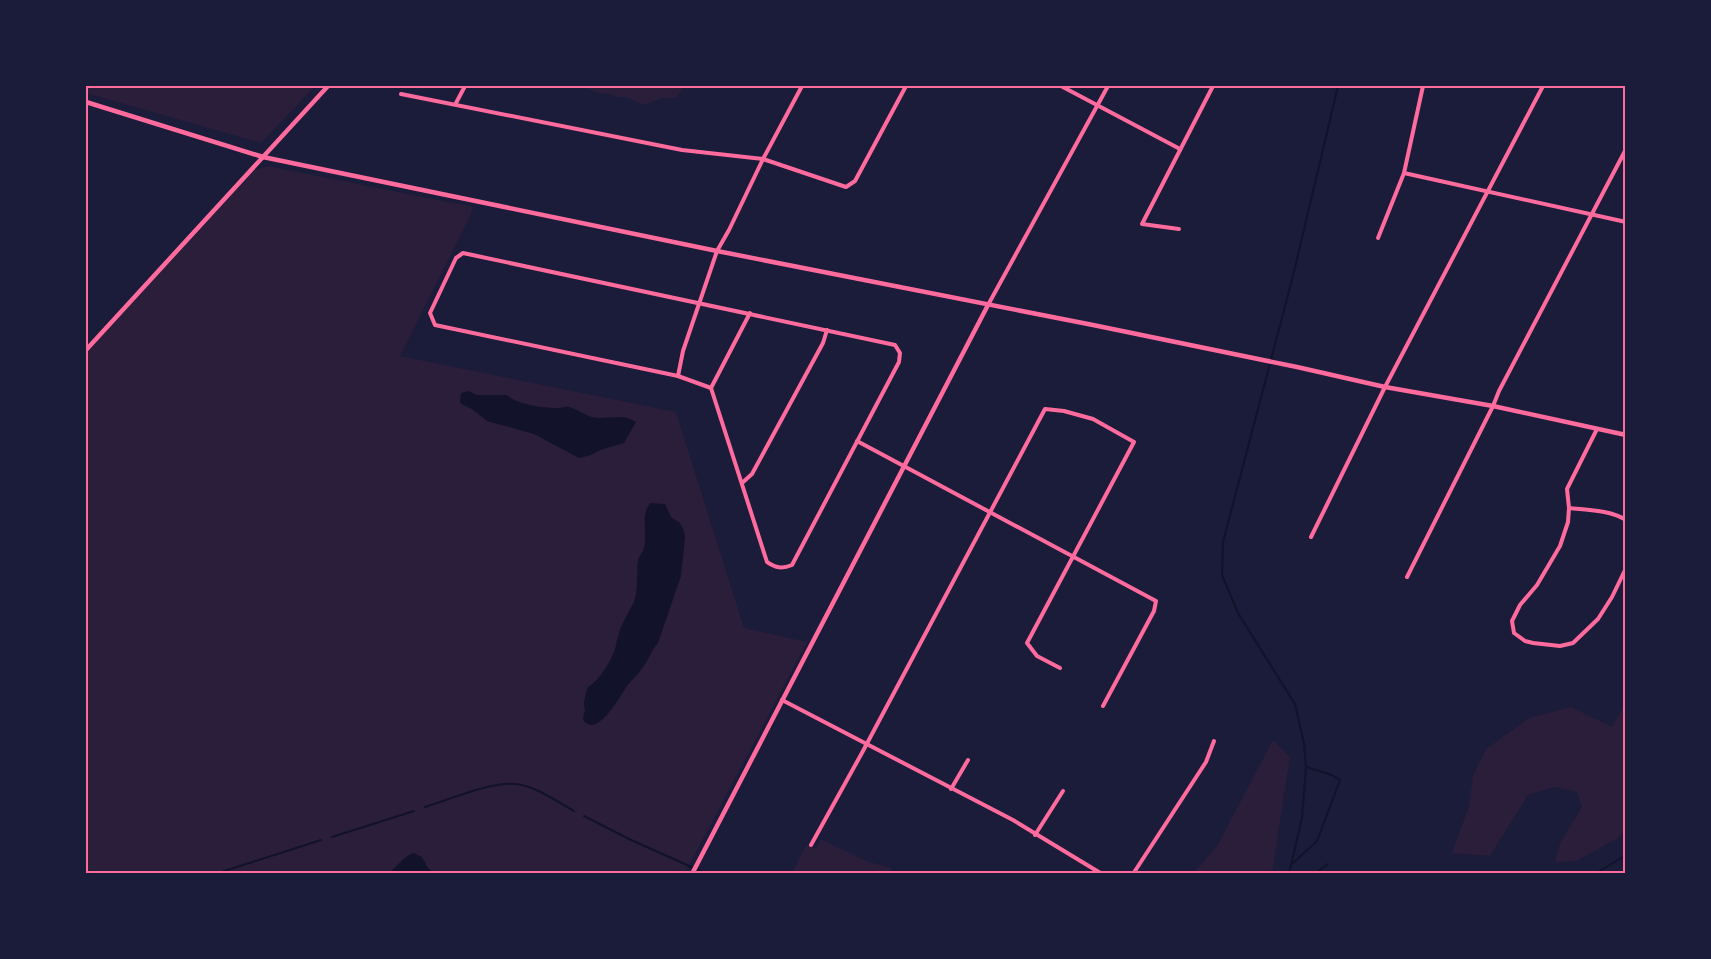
<svg xmlns="http://www.w3.org/2000/svg" width="1711" height="959" font-family="'Golos Text',sans-serif">
<style>
.green{fill:#2a1e3b}
.water{fill:#12122b}
.lines{fill:none;stroke-linecap:round;stroke-linejoin:round}
.stream{stroke:#12122b;stroke-width:2}
.minor{stroke:#ff6b9d;stroke-width:4}
.tertiary{stroke:#ff6b9d;stroke-width:4.5}
.neatline{fill:none;stroke:#ff6b9d;stroke-width:2}
</style>
<rect width="100%" height="100%" fill="#1b1b3a"/>
<g class="green">
<polygon points="86,86 315,86 261,143 86,93"/>
<path d="M 576,86 L 685,86 L 676,98 L 662,98 L 643,105 L 627,97 L 617,97 C 611,93 605,94 598,93 C 590,90 589,87 579,88 Z"/>
<polygon points="268,166 473,207 471,214 400,356 676,412 744,628 807,642 685,873 86,873 86,353 255,170"/>
<polygon points="1625,704 1626,827 1620,837 1576,861 1555,862 1560,843 1582,807 1577,792 1554,787 1528,795 1490,856 1452,853 1469,806 1473,776 1486,749 1529,718 1571,707 1612,727"/>
<polygon points="1273,740 1290,757 1272,873 1194,873 1217,846"/>
<polygon points="821,839 866,861 891,868 890,873 792,874 806,845 816,848"/>
</g>
<g class="water">
<path d="M 468,391 L 477,395 L 507,395 C 515,404 543,408 555,408 C 560,409 565,406 569,407 C 580,410 587,418 600,418 C 613,418 624,414 636,422 L 624,443 L 600,450 L 591,455 L 579,458 L 534,434 L 487,421 L 472,409 L 463,405 L 460,402 L 461,393 Z"/>
<path d="M 650,503 L 665,504 L 671,517 L 680,523 L 684,531 L 685,537 L 681,576 L 658,643 C 651,650 649,660 643,667 C 638,675 630,681 625,689 C 619,698 600,733 586,723 C 581,720 584,714 585,710 C 582,703 586,694 588,687 C 599,681 611,661 615,649 C 617,642 618,634 621,627 C 625,618 630,610 634,602 C 639,588 636,574 638,560 C 639,556 643,552 644,548 C 648,532 640,516 650,503 Z"/>
<path d="M 413,853 L 422,857 L 428,868 L 434,873 L 388,873 C 399,866 400,859 413,853 Z"/>
</g>
<g class="lines">
<g class="stream">
<path d="M 425,807 C 448,800 493,781 515,784 C 536,786 556,801 574,811"/>
<polyline points="584,816 629,839 707,874"/>
<polyline points="332,837 414,811"/>
<polyline points="1293,863 1317,841 1340,780 1332,775 1306,767"/>
<polyline points="215,874 321,840"/>
<polyline points="1289,874 1302,818 1306,767 1304,744 1295,704 1238,613 1222,575 1223,542 1293,276 1338,86"/>
<polyline points="1314,874 1328,864"/>
<polyline points="1595,874 1626,855"/>
</g>
<g class="minor">
<polyline points="1061,86 1180,149"/>
<polyline points="401,94 682,150 763,159 846,187 855,181 906,86"/>
<polyline points="456,103 465,86"/>
<polyline points="1404,173 1626,222"/>
<polyline points="1179,229 1142,224 1213,86"/>
<polyline points="1378,238 1404,173 1423,86"/>
<path d="M 463,253 L 895,345 L 900,353 L 899,362 L 792,565 C 782,569 776,568 767,562 L 711,388 L 678,376 L 435,325 L 430,313 L 456,258 Z"/>
<polyline points="988,305 1108,86"/>
<polyline points="678,376 683,351 717,251 729,230 763,159 802,86"/>
<polyline points="711,388 750,313"/>
<polyline points="1597,429 1567,489 1569,508 1568,522 1560,546 1537,585 1520,605 1512,621 1514,633 1525,641 1533,643 1560,646 1573,643 1598,619 1612,597 1626,568"/>
<polyline points="857,441 1156,601 1154,611 1103,706"/>
<polyline points="742,483 752,474 823,343 827,330"/>
<path d="M 1569,508 C 1587,510 1611,510 1626,520"/>
<polyline points="1311,537 1385,387 1543,86"/>
<polyline points="1407,577 1493,406 1499,391 1626,149"/>
<polyline points="782,700 1013,820 1102,874"/>
<polyline points="951,789 968,760"/>
<polyline points="1035,835 1063,791"/>
<polyline points="811,845 863,751 1045,409 1064,411 1093,419 1134,442 1027,643 1037,656 1060,668"/>
<polyline points="1133,874 1206,762 1214,741"/>
</g>
<g class="tertiary">
<polyline points="86,102 263,157 717,251 1093,325 1297,367 1385,387 1493,406 1626,435"/>
<polyline points="86,350 328,86"/>
<polyline points="692,874 988,305"/>
</g>
</g>
<rect width="1711" height="959" fill="none" stroke="#1b1b3a" stroke-width="174"/>
<rect x="87" y="87" width="1537" height="785" class="neatline"/>
</svg>
